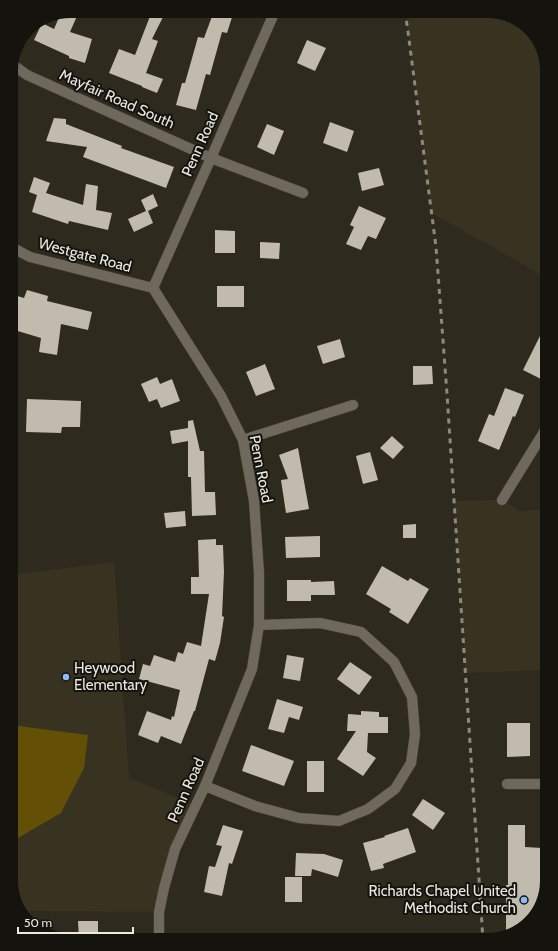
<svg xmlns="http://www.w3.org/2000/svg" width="558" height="951" font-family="Cabin,sans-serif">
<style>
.built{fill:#383220}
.garden{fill:#634f06}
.building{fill:#c0bbac}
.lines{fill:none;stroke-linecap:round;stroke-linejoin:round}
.minor-casing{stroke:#49463c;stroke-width:11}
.minor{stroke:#6e695c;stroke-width:10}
.rail{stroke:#8c897f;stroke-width:3;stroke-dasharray:5 5;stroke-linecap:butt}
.poi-dot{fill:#8abafc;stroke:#15130e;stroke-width:1.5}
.labels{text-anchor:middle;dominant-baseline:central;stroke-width:4;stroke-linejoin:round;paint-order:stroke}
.street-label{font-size:15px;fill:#ebe9e1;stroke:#15130e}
.poi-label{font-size:15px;fill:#ebe9e1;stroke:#15130e;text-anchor:start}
</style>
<rect width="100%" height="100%" fill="#2e2a1e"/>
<g class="built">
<polygon points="405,11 492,11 521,21 541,44 547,70 547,278 432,213 408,32"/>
<polygon points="502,500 520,511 547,509 547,670 466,673 454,501"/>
<polygon points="114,562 129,778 196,805 175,849 159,912 21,911 17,907 11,881 11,575"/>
</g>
<polygon class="garden" points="11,725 88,735 84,768 61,813 11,842"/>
<g class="building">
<polygon points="152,11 166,11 152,39 158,41 146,73 163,79 157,93 142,87 142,86 109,73 119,49 135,55"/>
<polygon points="214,11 234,11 227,33 222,32 210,75 206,74 196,110 176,105 182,83 185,83 198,37 204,38"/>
<polygon points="68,12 77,16 70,32 92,39 85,63 69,58 69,56 34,40 42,23 54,29 60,15"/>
<polygon points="307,40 326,48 315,71 297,63"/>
<polygon points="54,118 66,119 66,124 122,146 121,148 174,167 166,188 83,157 87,147 46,141"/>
<polygon points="330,122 354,131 347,152 323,143"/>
<polygon points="267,124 284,131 274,155 257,147"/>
<polygon points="379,168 384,185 362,191 358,173"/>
<polygon points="34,177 50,183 46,193 83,205 86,184 98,186 96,210 112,213 108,230 69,221 68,224 32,212 37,195 29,192"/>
<polygon points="153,194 158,206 148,211 153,223 134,232 128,219 146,211 141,200"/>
<polygon points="359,206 386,218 376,239 368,236 361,250 346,244 354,227 350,225"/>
<polygon points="215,230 235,231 235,253 215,253"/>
<polygon points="260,242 280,243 279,259 260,258"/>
<rect x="217" y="286" width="27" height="21"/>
<polygon points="27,290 48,296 47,301 92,312 88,330 61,324 57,355 39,352 41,338 11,329 11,294 24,298"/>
<polygon points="547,322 547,382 523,370"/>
<polygon points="340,339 345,357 323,364 317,346"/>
<polygon points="265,364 275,389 256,396 246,372"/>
<polygon points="413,366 432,366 433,384 413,385"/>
<polygon points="157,377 160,384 172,379 180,401 161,408 157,399 149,402 141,384"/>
<polygon points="505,388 524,395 515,417 513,416 499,450 478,441 489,414 494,416"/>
<polygon points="27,399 81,401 80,427 62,427 61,433 26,432"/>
<polygon points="193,420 200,451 204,451 205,492 215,492 216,515 192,516 191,477 188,477 188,441 172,444 170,431 188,428 188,421"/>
<polygon points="392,436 404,447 393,459 380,448"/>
<polygon points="298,448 309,509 286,513 281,480 288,479 279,455"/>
<polygon points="370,452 378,480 363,484 356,456"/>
<polygon points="185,511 186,526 166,528 164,513"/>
<polygon points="416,524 416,538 403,538 403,525"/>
<polygon points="320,536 320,557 286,558 285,537"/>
<polygon points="216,539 216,545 223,545 224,572 222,616 224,617 220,643 215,661 209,659 195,711 194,711 181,744 161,736 158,743 138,735 147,711 171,720 172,716 174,717 180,690 139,679 143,664 150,666 154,655 175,662 178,652 183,654 187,642 201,646 209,594 191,594 191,577 199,577 198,540"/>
<polygon points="382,566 408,581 410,578 429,589 408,624 389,612 391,609 366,594"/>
<polygon points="287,580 311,580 311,582 334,581 335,595 311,595 311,601 287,601"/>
<polygon points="287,655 304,658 300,681 283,678"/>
<polygon points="350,662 372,677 359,695 337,679"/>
<polygon points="277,699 303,707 299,720 289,717 284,733 268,729"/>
<polygon points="361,711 379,712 379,717 388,717 388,733 368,733 367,752 376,758 363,776 337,759 356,731 347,731 348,714 361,715"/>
<polygon points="507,723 530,723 530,756 507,757"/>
<polygon points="251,745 294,761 284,786 242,771"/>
<rect x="307" y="761" width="17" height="31"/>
<polygon points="423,799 445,813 433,830 412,815"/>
<polygon points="223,825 243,831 232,864 229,863 222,896 204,892 209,866 215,867 222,846 216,845"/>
<polygon points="508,825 525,825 525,847 542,848 542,886 546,886 537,914 514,934 506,936 506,885 508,885"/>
<polygon points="408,828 416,852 383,864 384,868 371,871 363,843 385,837 384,836"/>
<polygon points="296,853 324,854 343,860 338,877 312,869 311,876 295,876"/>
<rect x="285" y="877" width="17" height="25"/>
<polygon points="78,921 98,921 98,940 79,940"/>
</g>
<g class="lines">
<g class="minor-casing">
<g id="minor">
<polyline points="12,64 27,75 211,158 303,193"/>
<polyline points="11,247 30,257 153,288"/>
<polyline points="153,288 221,396 243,440 254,501 259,573 259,625 252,669 205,786 175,849 164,888 159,912 159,940"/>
<polyline points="153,288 211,158 275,11"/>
<polyline points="243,440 353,405"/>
<polyline points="502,500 547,427"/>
<polyline points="507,784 547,784"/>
<polyline points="205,786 255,806 299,818 339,821 368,809 395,789 411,763 415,734 412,697 394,662 361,632 320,623 259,625"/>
</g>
</g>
<use href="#minor" class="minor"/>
<polyline class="rail" points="405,11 408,32 436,247 447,394 483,940"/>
</g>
<g class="poi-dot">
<circle cx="66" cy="677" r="4"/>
<circle cx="524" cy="900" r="4"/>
</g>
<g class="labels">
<g class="street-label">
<text transform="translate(117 99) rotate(24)">Mayfair Road South</text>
<text transform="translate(200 144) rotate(-66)">Penn Road</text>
<text transform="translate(85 255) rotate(15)">Westgate Road</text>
<text transform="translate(261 469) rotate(79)">Penn Road</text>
<text transform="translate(186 790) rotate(-66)">Penn Road</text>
</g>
<g class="poi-label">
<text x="74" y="668">Heywood<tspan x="74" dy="17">Elementary</tspan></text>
<text x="516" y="891" text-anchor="end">Richards Chapel United<tspan x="516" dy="17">Methodist Church</tspan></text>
</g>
</g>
<path d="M0 0H558V951H0ZM70 18H488A52 52 0 0 1 540 70V881A52 52 0 0 1 488 933H70A52 52 0 0 1 18 881V70A52 52 0 0 1 70 18Z" fill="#15130e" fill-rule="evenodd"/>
<path d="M18 927v6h115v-6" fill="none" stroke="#ebe9e1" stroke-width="2"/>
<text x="24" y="927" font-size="12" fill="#ebe9e1" stroke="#15130e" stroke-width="3" paint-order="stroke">50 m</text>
</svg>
